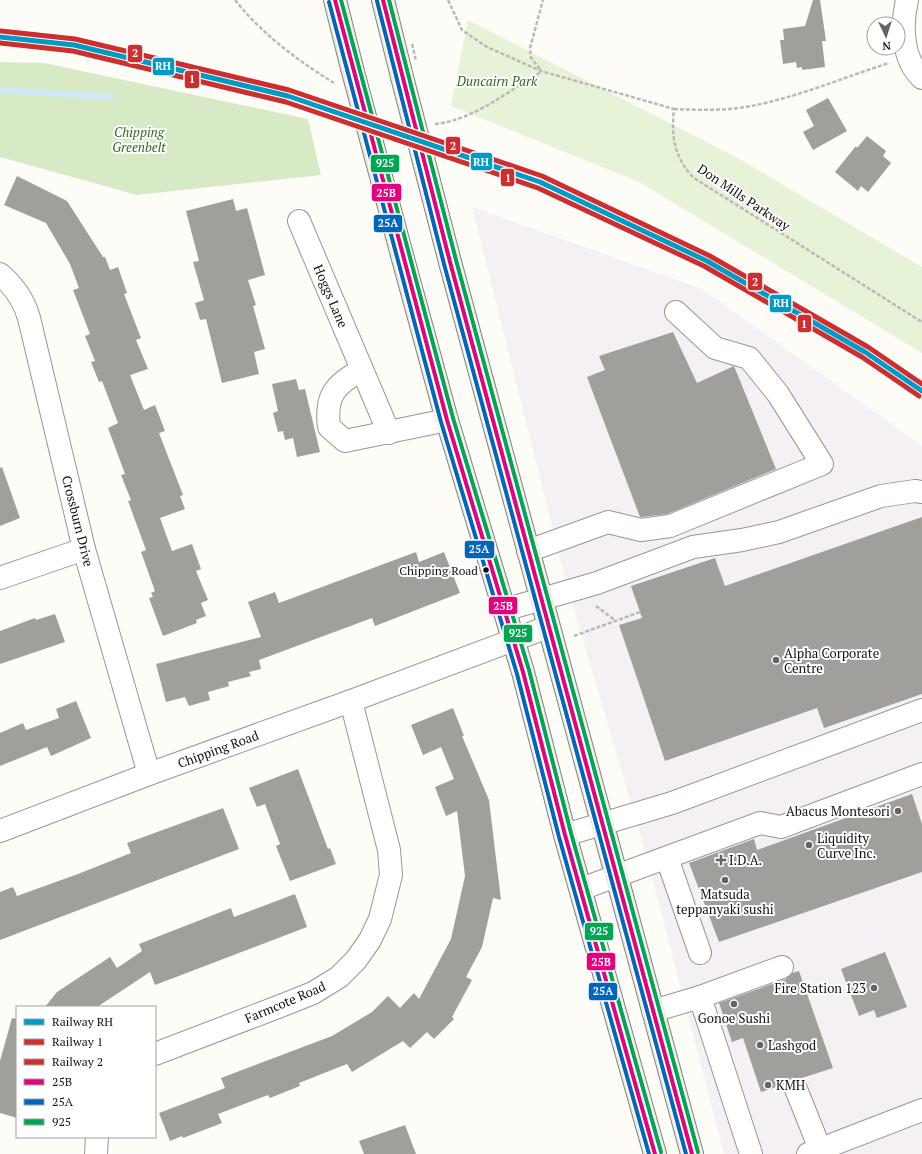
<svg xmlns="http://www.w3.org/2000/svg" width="922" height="1154" font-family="'PT Serif',serif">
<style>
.industrial{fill:#f5f0f3}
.green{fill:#e7f3d7}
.forest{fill:#d8eac5}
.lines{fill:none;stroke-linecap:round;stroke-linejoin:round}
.stream{stroke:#cde8f7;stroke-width:6}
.building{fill:#a19f9c}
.minor-casing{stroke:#979795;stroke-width:24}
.major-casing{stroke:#858482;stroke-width:24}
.path{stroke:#b9b9b8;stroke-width:2.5;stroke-dasharray:4 2;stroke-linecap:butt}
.minor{stroke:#fffffe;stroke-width:22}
.major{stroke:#ede9dc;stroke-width:22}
.major-bridge-casing{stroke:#858482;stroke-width:24;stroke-linecap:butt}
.path-bridge{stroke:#b9b9b8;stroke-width:2.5;stroke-dasharray:4 2;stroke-linecap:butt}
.major-bridge{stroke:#ede9dc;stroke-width:22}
.bus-1-casing{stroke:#fff;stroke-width:7}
.bus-2-casing{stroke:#fff;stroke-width:7}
.bus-3-casing{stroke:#fff;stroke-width:7}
.bus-1{stroke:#e5007d;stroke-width:4}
.bus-2{stroke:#0065bd;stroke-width:4}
.bus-3{stroke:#00a651;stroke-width:4}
.rail-1-casing{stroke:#fff;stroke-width:8}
.rail-2-casing{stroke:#fff;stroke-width:8}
.rail-3-casing{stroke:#fff;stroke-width:8}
.rail-1{stroke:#009ac7;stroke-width:5}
.rail-2{stroke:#cf2e2f;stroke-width:5}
.rail-3{stroke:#cf2e2f;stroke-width:5}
.bus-dot{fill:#111;stroke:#fff;stroke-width:1.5}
.poi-dot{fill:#646362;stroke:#fff;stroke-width:1.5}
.labels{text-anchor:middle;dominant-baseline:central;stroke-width:4;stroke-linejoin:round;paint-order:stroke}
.bus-label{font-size:12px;fill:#111;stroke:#fff;text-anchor:end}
.park-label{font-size:13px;font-style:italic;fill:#2f6b1f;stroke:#fff}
.street-label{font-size:13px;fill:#111;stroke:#fff}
.poi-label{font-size:13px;fill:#111;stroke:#fff;text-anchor:start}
.line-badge{stroke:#fff;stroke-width:1.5}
.badge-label{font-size:11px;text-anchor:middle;font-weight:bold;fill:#fff}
</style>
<rect width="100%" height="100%" fill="#fdfcf7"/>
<polygon class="industrial" points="472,207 702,289 922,446 922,1154 724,1154 646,854 566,582"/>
<polygon class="green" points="468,20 736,157 922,267 922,353 639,182 451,106"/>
<polygon class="forest" points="0,62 44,63 308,119 321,175 137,195 0,157"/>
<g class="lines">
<polyline class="stream" points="0,90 111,97"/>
</g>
<g class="building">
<polygon points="813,0 820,0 826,41 822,41 825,67 802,70 802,67 797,68 796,62 783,64 780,40 784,40 783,29 805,26"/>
<polygon points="828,98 847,131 813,150 803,132 814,126 806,110"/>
<polygon points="867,136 886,151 883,156 891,163 868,192 861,186 858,191 835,172 856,146 857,148"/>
<polygon points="17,176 67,201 103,257 105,257 110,270 118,267 127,293 124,294 141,338 136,340 148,369 130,375 144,410 155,405 165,431 159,433 183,495 180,496 185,509 160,518 172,551 192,544 201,569 196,571 208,600 201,603 206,616 196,620 197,623 163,636 149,598 153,597 151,593 155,591 141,552 146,550 128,501 131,500 121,475 125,474 108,428 118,423 102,381 99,382 91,362 95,361 85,336 90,334 73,290 79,288 70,264 46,223 4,205"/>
<polygon points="233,199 236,211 247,208 265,275 248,280 256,305 253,306 265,349 254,352 259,374 222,383 206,319 200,320 195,303 204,300 193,262 199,261 186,211"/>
<polygon points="673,332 697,383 734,366 776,469 667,514 642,517 640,517 587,377 605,370 599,356"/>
<polygon points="296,379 299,390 305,389 320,452 297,457 293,438 285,440 283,431 278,432 273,413 278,411 272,384"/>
<polygon points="2,467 20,518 0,526 0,468"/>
<polygon points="922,517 922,694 824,728 817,708 665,761 619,625 642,618 631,586 715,558 725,586"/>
<polygon points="416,552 419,562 444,552 460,593 375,626 372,618 259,660 261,669 249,672 251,676 228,682 229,686 208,692 210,700 189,706 185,697 166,702 156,664 261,637 248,602 275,592 279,603"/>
<polygon points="55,614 65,642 0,664 0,631 35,618 36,620"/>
<polygon points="76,701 91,738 51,756 47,747 0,766 0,733 23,723 26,730 59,718 56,709"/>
<polygon points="453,708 464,736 462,736 489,800 501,900 493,898 482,947 466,977 472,980 452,1017 454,1019 434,1039 427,1032 410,1048 403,1041 352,1072 347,1064 299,1083 300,1086 270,1098 268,1095 218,1114 222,1123 183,1138 182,1136 170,1141 159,1113 225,1088 221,1078 332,1036 372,1012 388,996 400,1008 414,993 419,999 451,939 465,876 457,811 446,816 435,787 454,779 441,747 423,755 411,725"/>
<polygon points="298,769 328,849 330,848 336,864 290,881 276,846 280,844 265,804 257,807 249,788"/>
<polygon points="912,794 922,824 922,872 719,942 689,863 754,839 757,850"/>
<polygon points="223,808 239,849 0,940 0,892 13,887 17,896 78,874 131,853 127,843"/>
<polygon points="295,894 307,927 155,985 150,972 97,1007 45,1007 57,992 110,957 117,968 142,951 139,944 231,908 234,917"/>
<polygon points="885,952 907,1007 877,1018 874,1010 859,1016 841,969"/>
<polygon points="799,971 833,1068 802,1078 792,1077 785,1084 761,1092 743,1038 732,1042 719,1003 786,979 792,973"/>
<polygon points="12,1018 17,1019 17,1118 0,1113 0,1061"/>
<polygon points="405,1125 416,1154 364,1154 359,1141"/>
</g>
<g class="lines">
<g class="minor-casing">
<g id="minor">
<path d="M 907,0 C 901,26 902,59 922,78"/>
<polyline points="299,221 389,433"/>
<path d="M 0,274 C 14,286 24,300 29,318 L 84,549 L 149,774"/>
<path d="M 362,370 C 335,384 325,396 329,427 L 345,441 L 447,420"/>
<polyline points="528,551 608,522 641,530 670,526 822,464 778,394 749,358 715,348 676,312"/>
<polyline points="0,578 84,549"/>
<polyline points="504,610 597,583 693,547 742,540 779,532 881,496 915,491 922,492"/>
<polyline points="0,831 149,774 351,701 548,627"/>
<polyline points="565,835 672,803 922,710"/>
<polyline points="667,858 700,953"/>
<polyline points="581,889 760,823 781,827 922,774"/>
<polyline points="700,997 782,967"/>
<polyline points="653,1011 700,997 751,1154"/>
<polyline points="155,1054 283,1005 313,993 339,977 356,960 370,940 380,919 391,875 389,850 351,701"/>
<polyline points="796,1089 820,1149"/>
<polyline points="96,1154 97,1137"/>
<polyline points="808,1154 922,1110"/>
</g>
</g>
<g class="major-casing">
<g id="major">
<polyline points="335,0 352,68"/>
<polyline points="383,0 402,77"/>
<polyline points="402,255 447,420 523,672 565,835 655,1154"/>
<polyline points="450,262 692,1154"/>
</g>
</g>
<g class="path">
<path d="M 235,0 C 262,34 297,60 334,83"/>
<path d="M 448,0 L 462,30 L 487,47 L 541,71 L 674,109 C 671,136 674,158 694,178 L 922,322"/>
<polyline points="540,69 531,58 530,48 543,0"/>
<path d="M 674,109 C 699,110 726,111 751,106 C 795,98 845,77 889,63"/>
<path d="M 435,124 C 472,121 510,90 541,72"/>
<polyline points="596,606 616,621"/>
<polyline points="574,636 640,612"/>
</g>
<use href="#minor" class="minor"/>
<use href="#major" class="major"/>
<g class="major-bridge-casing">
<g id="major-bridge">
<polyline points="352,68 402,255"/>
<polyline points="402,77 450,262"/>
</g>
</g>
<polyline class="path-bridge" points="412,44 416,61"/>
<use href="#major-bridge" class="major-bridge"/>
<g class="bus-1-casing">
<g id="bus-1">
<polyline points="335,0 447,420 523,672 565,835 655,1154"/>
<polyline points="383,0 450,262 692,1154"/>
</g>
</g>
<g class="bus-2-casing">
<g id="bus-2">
<polyline points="377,1 444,264 686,1154"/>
<polyline points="329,2 441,422 517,674 559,837 649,1154"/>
</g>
</g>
<g class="bus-3-casing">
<g id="bus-3">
<polyline points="341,0 453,418 529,670 571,833 661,1152"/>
<polyline points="389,0 456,260 698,1152"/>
</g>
</g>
<use href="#bus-1" class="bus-1"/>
<use href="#bus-2" class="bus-2"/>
<use href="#bus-3" class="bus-3"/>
<g class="rail-1-casing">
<polyline id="rail-1" points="0,37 74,45 288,96 540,182 707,261 865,352 922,391"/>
</g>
<g class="rail-2-casing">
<polyline id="rail-2" points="0,43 73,51 286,102 538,188 704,266 862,357 919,396"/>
</g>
<g class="rail-3-casing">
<polyline id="rail-3" points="1,31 75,39 289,90 542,176 710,256 868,347 922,384"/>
</g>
<use href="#rail-1" class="rail-1"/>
<use href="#rail-2" class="rail-2"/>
<use href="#rail-3" class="rail-3"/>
</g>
<circle class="bus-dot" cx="486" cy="570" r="3.5"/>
<g class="poi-dot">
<circle cx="776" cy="660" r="4"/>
<circle cx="898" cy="811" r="4"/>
<circle cx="809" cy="845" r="4"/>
<path d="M719 854h4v4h4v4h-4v4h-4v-4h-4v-4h4z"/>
<circle cx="725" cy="880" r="4"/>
<circle cx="874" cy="988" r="4"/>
<circle cx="734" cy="1004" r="4"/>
<circle cx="760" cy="1045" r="4"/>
<circle cx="768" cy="1085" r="4"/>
</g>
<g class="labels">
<g class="bus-label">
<text x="478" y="570">Chipping Road</text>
</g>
<g class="park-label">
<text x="497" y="81">Duncairn Park</text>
<text x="139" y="132">Chipping<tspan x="139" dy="15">Greenbelt</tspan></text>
</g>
<g class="street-label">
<text transform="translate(744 197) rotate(34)">Don Mills Parkway</text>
<text transform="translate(331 296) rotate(67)">Hoggs Lane</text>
<text transform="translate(78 521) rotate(76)">Crossburn Drive</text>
<text transform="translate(218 749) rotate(-20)">Chipping Road</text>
<text transform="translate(285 1002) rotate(-23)">Farmcote Road</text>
</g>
<g class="poi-label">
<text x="784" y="653">Alpha Corporate<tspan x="784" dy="15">Centre</tspan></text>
<text x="890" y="811" text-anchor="end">Abacus Montesori</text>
<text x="817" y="838">Liquidity<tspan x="817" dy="15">Curve Inc.</tspan></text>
<text x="729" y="860">I.D.A.</text>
<text x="725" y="894" text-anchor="middle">Matsuda<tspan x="725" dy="15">teppanyaki sushi</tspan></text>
<text x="866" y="988" text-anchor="end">Fire Station 123</text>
<text x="734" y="1018" text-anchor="middle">Gonoe Sushi</text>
<text x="768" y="1045">Lashgod</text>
<text x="776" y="1085">KMH</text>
</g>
</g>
<g class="line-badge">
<rect x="127" y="44" width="16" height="19" rx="4" fill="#cf2e2f"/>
<rect x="152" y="57" width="23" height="19" rx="4" fill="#009ac7"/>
<rect x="184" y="70" width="16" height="19" rx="4" fill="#cf2e2f"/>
<rect x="445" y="136" width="16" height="19" rx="4" fill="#cf2e2f"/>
<rect x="470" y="152" width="23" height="19" rx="4" fill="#009ac7"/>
<rect x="370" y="154" width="30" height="19" rx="4" fill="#00a651"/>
<rect x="500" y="168" width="15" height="19" rx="4" fill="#cf2e2f"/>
<rect x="371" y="183" width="31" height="19" rx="4" fill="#e5007d"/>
<rect x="373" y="214" width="30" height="19" rx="4" fill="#0065bd"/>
<rect x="747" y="272" width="16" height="19" rx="4" fill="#cf2e2f"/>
<rect x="769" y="294" width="23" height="19" rx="4" fill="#009ac7"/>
<rect x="797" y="314" width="15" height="19" rx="4" fill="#cf2e2f"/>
<rect x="464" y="540" width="31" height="19" rx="4" fill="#0065bd"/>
<rect x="488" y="596" width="30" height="19" rx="4" fill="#e5007d"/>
<rect x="503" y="624" width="30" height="19" rx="4" fill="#00a651"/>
<rect x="584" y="922" width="30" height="19" rx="4" fill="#00a651"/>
<rect x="586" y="952" width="30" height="19" rx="4" fill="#e5007d"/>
<rect x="588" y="982" width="30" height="19" rx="4" fill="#0065bd"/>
</g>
<g class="badge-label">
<text x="135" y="57">2</text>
<text x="163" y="70">RH</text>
<text x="192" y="83">1</text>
<text x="453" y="150">2</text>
<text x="481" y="166">RH</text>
<text x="385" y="167">925</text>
<text x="508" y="182">1</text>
<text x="386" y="197">25B</text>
<text x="388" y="227">25A</text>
<text x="755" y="286">2</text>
<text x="781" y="307">RH</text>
<text x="804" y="328">1</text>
<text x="479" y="553">25A</text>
<text x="503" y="610">25B</text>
<text x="518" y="637">925</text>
<text x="599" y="935">925</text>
<text x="601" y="966">25B</text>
<text x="603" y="995">25A</text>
</g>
<rect x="16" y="1006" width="140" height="132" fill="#ffffff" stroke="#a0a0a0"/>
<rect x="24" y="1019" width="20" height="6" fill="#009ac7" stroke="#a0a0a0"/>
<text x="52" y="1026" font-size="12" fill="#111111">Railway RH</text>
<rect x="24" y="1039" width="20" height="6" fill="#cf2e2f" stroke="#a0a0a0"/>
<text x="52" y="1046" font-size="12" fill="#111111">Railway 1</text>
<rect x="24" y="1059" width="20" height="6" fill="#cf2e2f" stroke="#a0a0a0"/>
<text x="52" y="1066" font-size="12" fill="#111111">Railway 2</text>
<rect x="24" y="1079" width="20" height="6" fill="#e5007d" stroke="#a0a0a0"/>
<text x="52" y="1086" font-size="12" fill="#111111">25B</text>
<rect x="24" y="1099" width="20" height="6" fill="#0065bd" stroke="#a0a0a0"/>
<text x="52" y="1106" font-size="12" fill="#111111">25A</text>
<rect x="24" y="1119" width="20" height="6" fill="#00a651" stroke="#a0a0a0"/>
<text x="52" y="1126" font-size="12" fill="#111111">925</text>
<g transform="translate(886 36) rotate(176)"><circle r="19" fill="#ffffff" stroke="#a0a0a0"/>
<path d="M0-3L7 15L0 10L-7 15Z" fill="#646362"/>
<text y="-6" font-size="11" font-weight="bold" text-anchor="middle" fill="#111111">N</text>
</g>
</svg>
